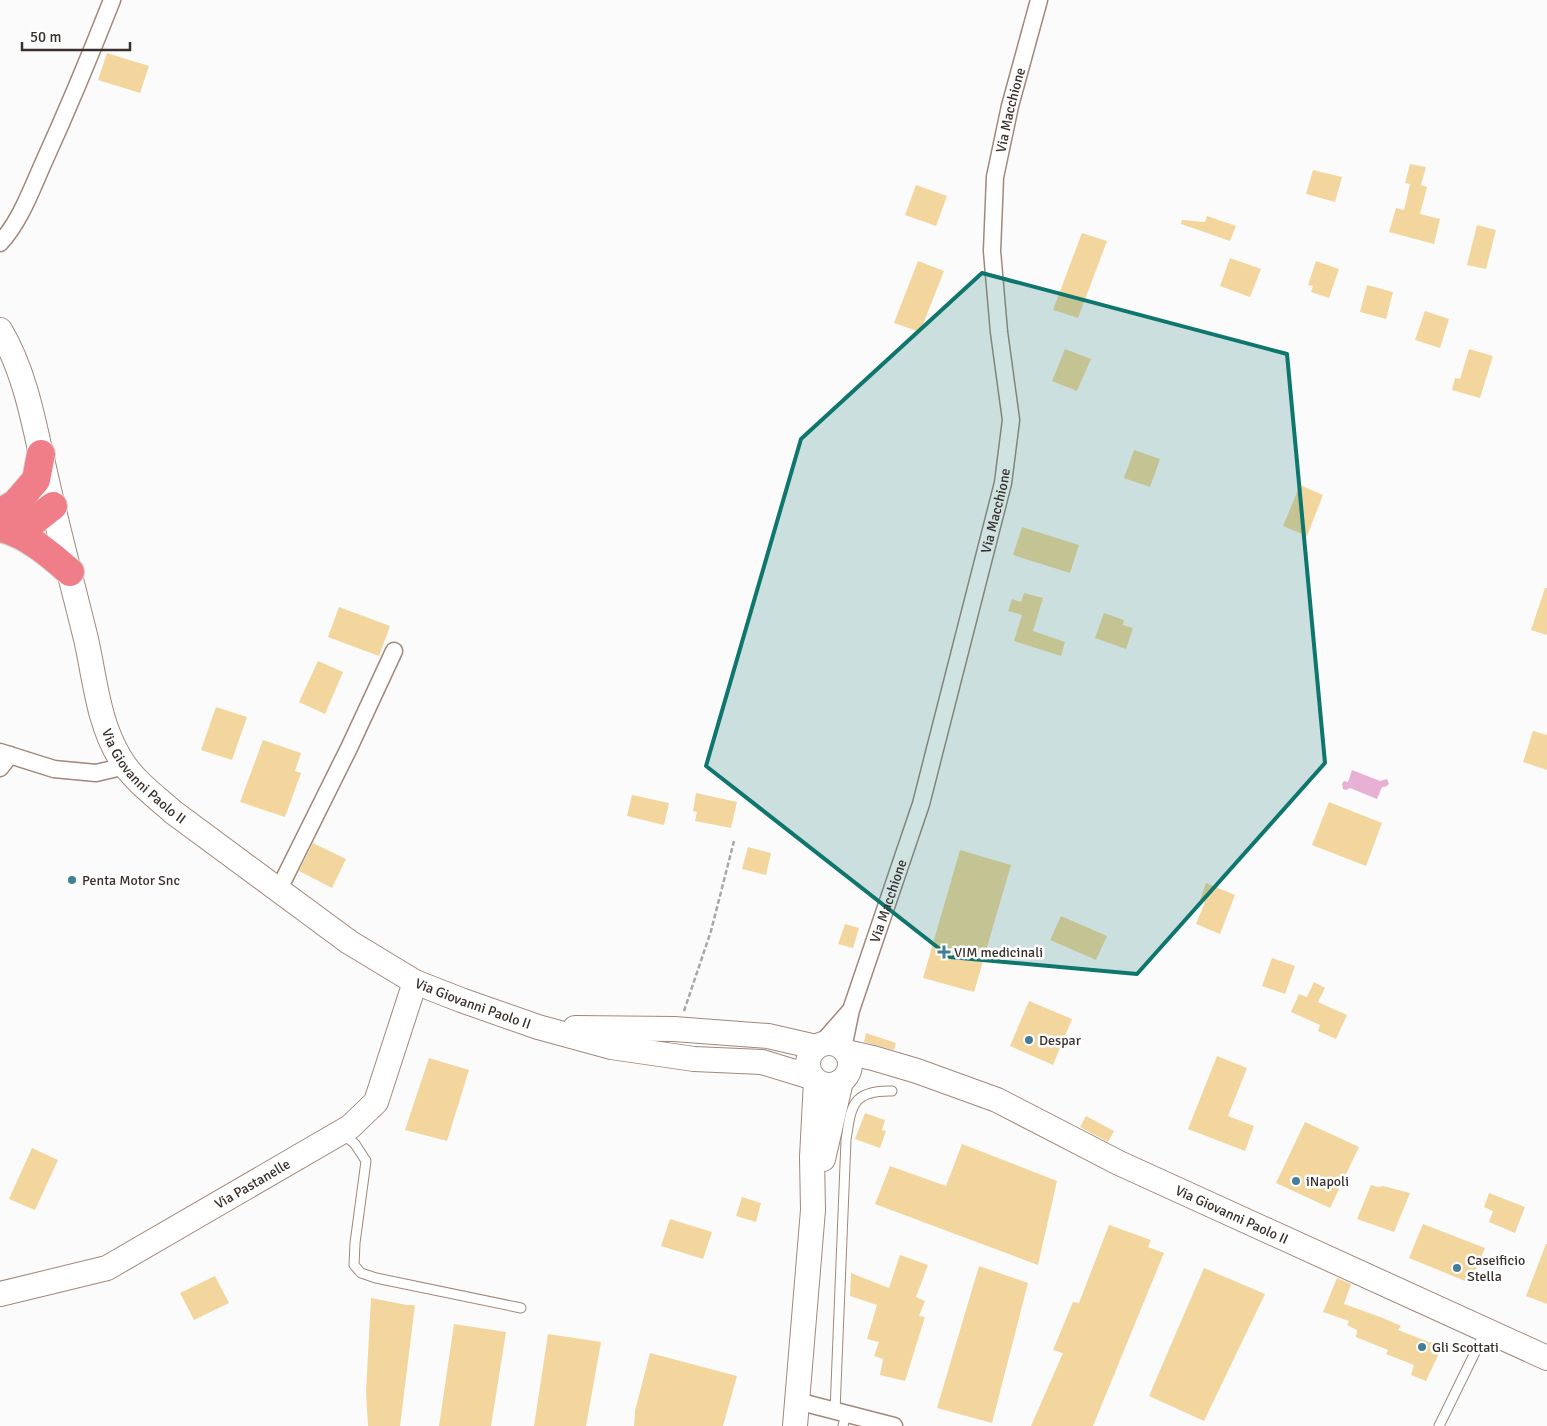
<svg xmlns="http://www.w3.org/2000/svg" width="1547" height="1426" font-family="Signika,sans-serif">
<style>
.water{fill:#e8b0d4}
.building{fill:#f2d69d}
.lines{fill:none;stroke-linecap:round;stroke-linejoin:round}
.lane-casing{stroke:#a1887b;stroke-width:11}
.street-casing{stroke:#a1887b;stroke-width:19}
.secondary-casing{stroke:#a1887b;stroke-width:26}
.highway-casing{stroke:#d8d6d5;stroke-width:30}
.path{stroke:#aba7a5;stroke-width:2.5;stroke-dasharray:5 2.5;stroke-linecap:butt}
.lane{stroke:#fff;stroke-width:9}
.street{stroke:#fff;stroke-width:16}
.secondary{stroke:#fff;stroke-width:24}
.highway{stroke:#ef7e89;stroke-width:28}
.marked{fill:#0f766e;fill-opacity:0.2;stroke:#0f766e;stroke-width:4;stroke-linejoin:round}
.poi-dot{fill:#427e95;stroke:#fff;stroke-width:2}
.labels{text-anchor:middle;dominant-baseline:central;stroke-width:5;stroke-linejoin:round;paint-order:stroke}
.street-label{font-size:14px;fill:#3a302b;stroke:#fff}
.poi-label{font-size:14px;fill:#3a302b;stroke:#fff;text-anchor:start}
</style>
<rect width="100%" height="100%" fill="#fbfbfb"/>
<polygon class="water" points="1352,770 1380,781 1387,779 1389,784 1385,787 1382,787 1377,799 1350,788 1346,790 1343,789 1342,784 1344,781 1348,782"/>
<g class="building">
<polygon points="107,53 149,66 140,93 98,80"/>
<polygon points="1410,164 1426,167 1421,185 1427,187 1420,214 1440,219 1434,244 1389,232 1396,208 1404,210 1410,184 1405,183"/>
<polygon points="1313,170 1342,177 1335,202 1306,194"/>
<polygon points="916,185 947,196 936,226 905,215"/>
<polygon points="1207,216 1236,226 1230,241 1181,224 1182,220 1205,222"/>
<polygon points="1477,225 1496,230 1486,269 1467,265"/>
<polygon points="1082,233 1107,241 1078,318 1053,310"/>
<polygon points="1230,258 1261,269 1250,297 1220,286"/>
<polygon points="918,261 944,271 920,332 894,323"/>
<polygon points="1316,261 1339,269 1329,298 1311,292 1313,286 1308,285"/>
<polygon points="1367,285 1393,292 1386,319 1360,312"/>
<polygon points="1425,311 1449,319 1440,348 1415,340"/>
<polygon points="1065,349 1091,359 1077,391 1052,381"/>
<polygon points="1469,349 1493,356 1480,398 1452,390 1455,378 1460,379"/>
<polygon points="1134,450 1160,459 1150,487 1124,478"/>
<polygon points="1300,485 1323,495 1307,536 1283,526"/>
<polygon points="1022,527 1079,545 1070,573 1013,555"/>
<polygon points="1545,588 1547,588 1547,635 1531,630"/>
<polygon points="1024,593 1043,598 1033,631 1065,642 1061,656 1014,641 1022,615 1008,611 1012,599 1021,602"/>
<polygon points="339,607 390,626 379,656 328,637"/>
<polygon points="1104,613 1124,620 1123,625 1133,628 1126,649 1095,638"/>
<polygon points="318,661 343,672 325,714 299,702"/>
<polygon points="216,707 247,717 232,760 201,750"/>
<polygon points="1533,731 1547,735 1547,770 1523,762"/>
<polygon points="263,740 301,753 295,771 301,773 285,817 240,802"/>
<polygon points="696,793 737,802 731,828 695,821 697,812 693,811"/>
<polygon points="632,795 669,803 664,825 627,816"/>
<polygon points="1329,802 1382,823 1366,866 1312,845"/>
<polygon points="313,843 346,859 332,888 299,871"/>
<polygon points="748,847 771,853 766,875 742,869"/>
<polygon points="960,850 1011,865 974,992 923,978"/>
<polygon points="1206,883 1235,895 1220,934 1196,924 1205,902 1200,900"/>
<polygon points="1061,916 1107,936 1096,960 1050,940"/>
<polygon points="845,924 859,928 853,948 838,944"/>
<polygon points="1272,958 1295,966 1285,994 1262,986"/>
<polygon points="1314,982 1325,988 1318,1002 1347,1015 1336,1039 1318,1031 1320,1025 1291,1012 1299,994 1307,997"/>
<polygon points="1029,1001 1072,1019 1053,1065 1010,1046"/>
<polygon points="866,1033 896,1043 894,1050 864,1042"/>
<polygon points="1217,1056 1247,1068 1228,1116 1254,1126 1245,1151 1188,1129"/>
<polygon points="429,1058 469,1070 447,1141 405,1130"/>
<polygon points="865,1113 885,1120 882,1130 886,1131 880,1148 855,1139"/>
<polygon points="1086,1116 1114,1131 1108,1142 1080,1127"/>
<polygon points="1305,1122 1359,1147 1330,1208 1276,1183"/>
<polygon points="962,1144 1057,1181 1038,1265 875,1204 890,1166 946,1186"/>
<polygon points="32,1148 58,1160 35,1210 9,1199"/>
<polygon points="1371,1185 1378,1187 1383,1186 1410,1193 1394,1232 1357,1219"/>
<polygon points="1489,1193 1525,1207 1515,1233 1489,1222 1493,1211 1484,1207"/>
<polygon points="742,1197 761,1203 756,1222 736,1216"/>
<polygon points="670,1219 712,1232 703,1259 661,1246"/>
<polygon points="1423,1224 1485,1248 1470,1283 1409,1258"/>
<polygon points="1109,1225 1151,1240 1148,1247 1164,1253 1093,1426 1031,1426 1063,1353 1053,1350 1073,1302 1079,1303"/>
<polygon points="1546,1244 1547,1244 1547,1304 1526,1296"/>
<polygon points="900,1255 928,1265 916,1297 925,1301 919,1316 925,1317 905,1381 880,1375 883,1359 874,1356 879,1342 867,1339 877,1305 850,1296 851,1273 889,1288"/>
<polygon points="979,1266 1028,1283 992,1423 937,1408"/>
<polygon points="1204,1268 1265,1294 1204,1421 1149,1396"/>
<polygon points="215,1276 229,1303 194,1320 180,1293"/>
<polygon points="1337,1278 1351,1284 1344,1304 1383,1318 1401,1326 1398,1330 1442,1347 1426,1381 1411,1375 1414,1365 1386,1354 1388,1350 1356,1337 1357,1330 1347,1325 1349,1321 1323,1312"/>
<polygon points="371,1298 407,1305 415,1305 400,1426 368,1426 366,1392"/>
<polygon points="454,1324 506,1332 491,1426 439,1426"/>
<polygon points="548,1334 601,1342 586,1426 534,1426"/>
<polygon points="650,1353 737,1376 723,1426 634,1426 635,1411"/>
</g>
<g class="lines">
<g class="lane-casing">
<g id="lane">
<polyline points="343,1134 355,1144 366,1161 355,1243 354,1265 361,1273 376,1278 521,1308"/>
<path d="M 835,1411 L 846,1140 C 851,1106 852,1090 892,1091"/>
<polyline points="843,1426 846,1413"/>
<polyline points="1439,1426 1485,1332"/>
</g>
</g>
<g class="street-casing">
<g id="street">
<path d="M 0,243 C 19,223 31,191 42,166 C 67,111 90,56 112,0"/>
<polyline points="0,752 54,769 96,773 126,766"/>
<polyline points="0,768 10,755"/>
<polyline points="278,891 349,748 394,651"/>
<polyline points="821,1044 850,1011"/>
<path id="s1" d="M 843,1048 L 851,1010 L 921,804 L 1003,483 L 1011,420 L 999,332 L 992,251 L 995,177 L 1010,106 L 1039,0"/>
<polyline points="797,1401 894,1426"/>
</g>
</g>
<g class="secondary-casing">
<g id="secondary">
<path id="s2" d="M 0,330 C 27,375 35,430 47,481 C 59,534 73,586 86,639 C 95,679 98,722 120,758 C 132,779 155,796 173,812 L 349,942 L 415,982 L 461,1000 L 538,1027 L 611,1047 L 694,1059 L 762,1062 L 811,1077"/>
<polyline points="575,1028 674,1029 768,1036 816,1047"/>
<circle cx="829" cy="1064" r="21"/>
<path id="s3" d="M 846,1052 L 873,1058 L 917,1071 L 997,1100 L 1119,1163 L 1547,1358"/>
<polyline points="823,1159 841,1081"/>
<path id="s4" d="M 0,1294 L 107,1268 L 350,1127 L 376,1102 L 415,982"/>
<polyline points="795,1426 813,1210 812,1157 816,1081"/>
</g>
</g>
<g class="highway-casing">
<g id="highway">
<polyline points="0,513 16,503 36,480 41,454"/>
<path d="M 0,528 C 25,533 51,555 70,572"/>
<polyline points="11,530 34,521 53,506"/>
</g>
</g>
<polyline class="path" points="684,1011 711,931 734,841"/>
<use href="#lane" class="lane"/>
<use href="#street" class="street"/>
<use href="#secondary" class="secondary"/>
<use href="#highway" class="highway"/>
</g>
<path class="marked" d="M 982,273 L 1287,354 L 1325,763 L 1137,974 L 950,957 L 706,766 L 801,439 Z"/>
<g class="poi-dot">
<circle cx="72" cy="880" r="5"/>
<path d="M941.5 944.5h5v5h5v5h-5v5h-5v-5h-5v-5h5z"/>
<circle cx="1029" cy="1040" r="5"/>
<circle cx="1296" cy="1181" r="5"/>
<circle cx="1457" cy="1268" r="5"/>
<circle cx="1422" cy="1347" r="5"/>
</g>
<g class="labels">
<g class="street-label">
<text stroke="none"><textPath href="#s1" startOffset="964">Via Macchione</textPath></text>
<text stroke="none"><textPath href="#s1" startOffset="559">Via Macchione</textPath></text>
<text stroke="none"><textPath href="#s2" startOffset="475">Via Giovanni Paolo II</textPath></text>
<text stroke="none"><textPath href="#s1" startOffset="154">Via Macchione</textPath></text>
<text stroke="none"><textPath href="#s2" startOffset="880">Via Giovanni Paolo II</textPath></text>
<text stroke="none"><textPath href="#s4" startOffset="278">Via Pastanelle</textPath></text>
<text stroke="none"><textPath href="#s3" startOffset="420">Via Giovanni Paolo II</textPath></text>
</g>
<g class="poi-label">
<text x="82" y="880">Penta Motor Snc</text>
<text x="954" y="952">VIM medicinali</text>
<text x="1039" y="1040">Despar</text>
<text x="1306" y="1181">iNapoli</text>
<text x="1467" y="1260">Caseificio<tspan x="1467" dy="16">Stella</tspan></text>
<text x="1432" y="1347">Gli Scottati</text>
</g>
</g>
<path d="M22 42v8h108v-8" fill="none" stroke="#3a302b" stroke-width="2.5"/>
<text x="30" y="42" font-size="15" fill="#3a302b" stroke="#ffffff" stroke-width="4" paint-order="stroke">50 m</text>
</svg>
